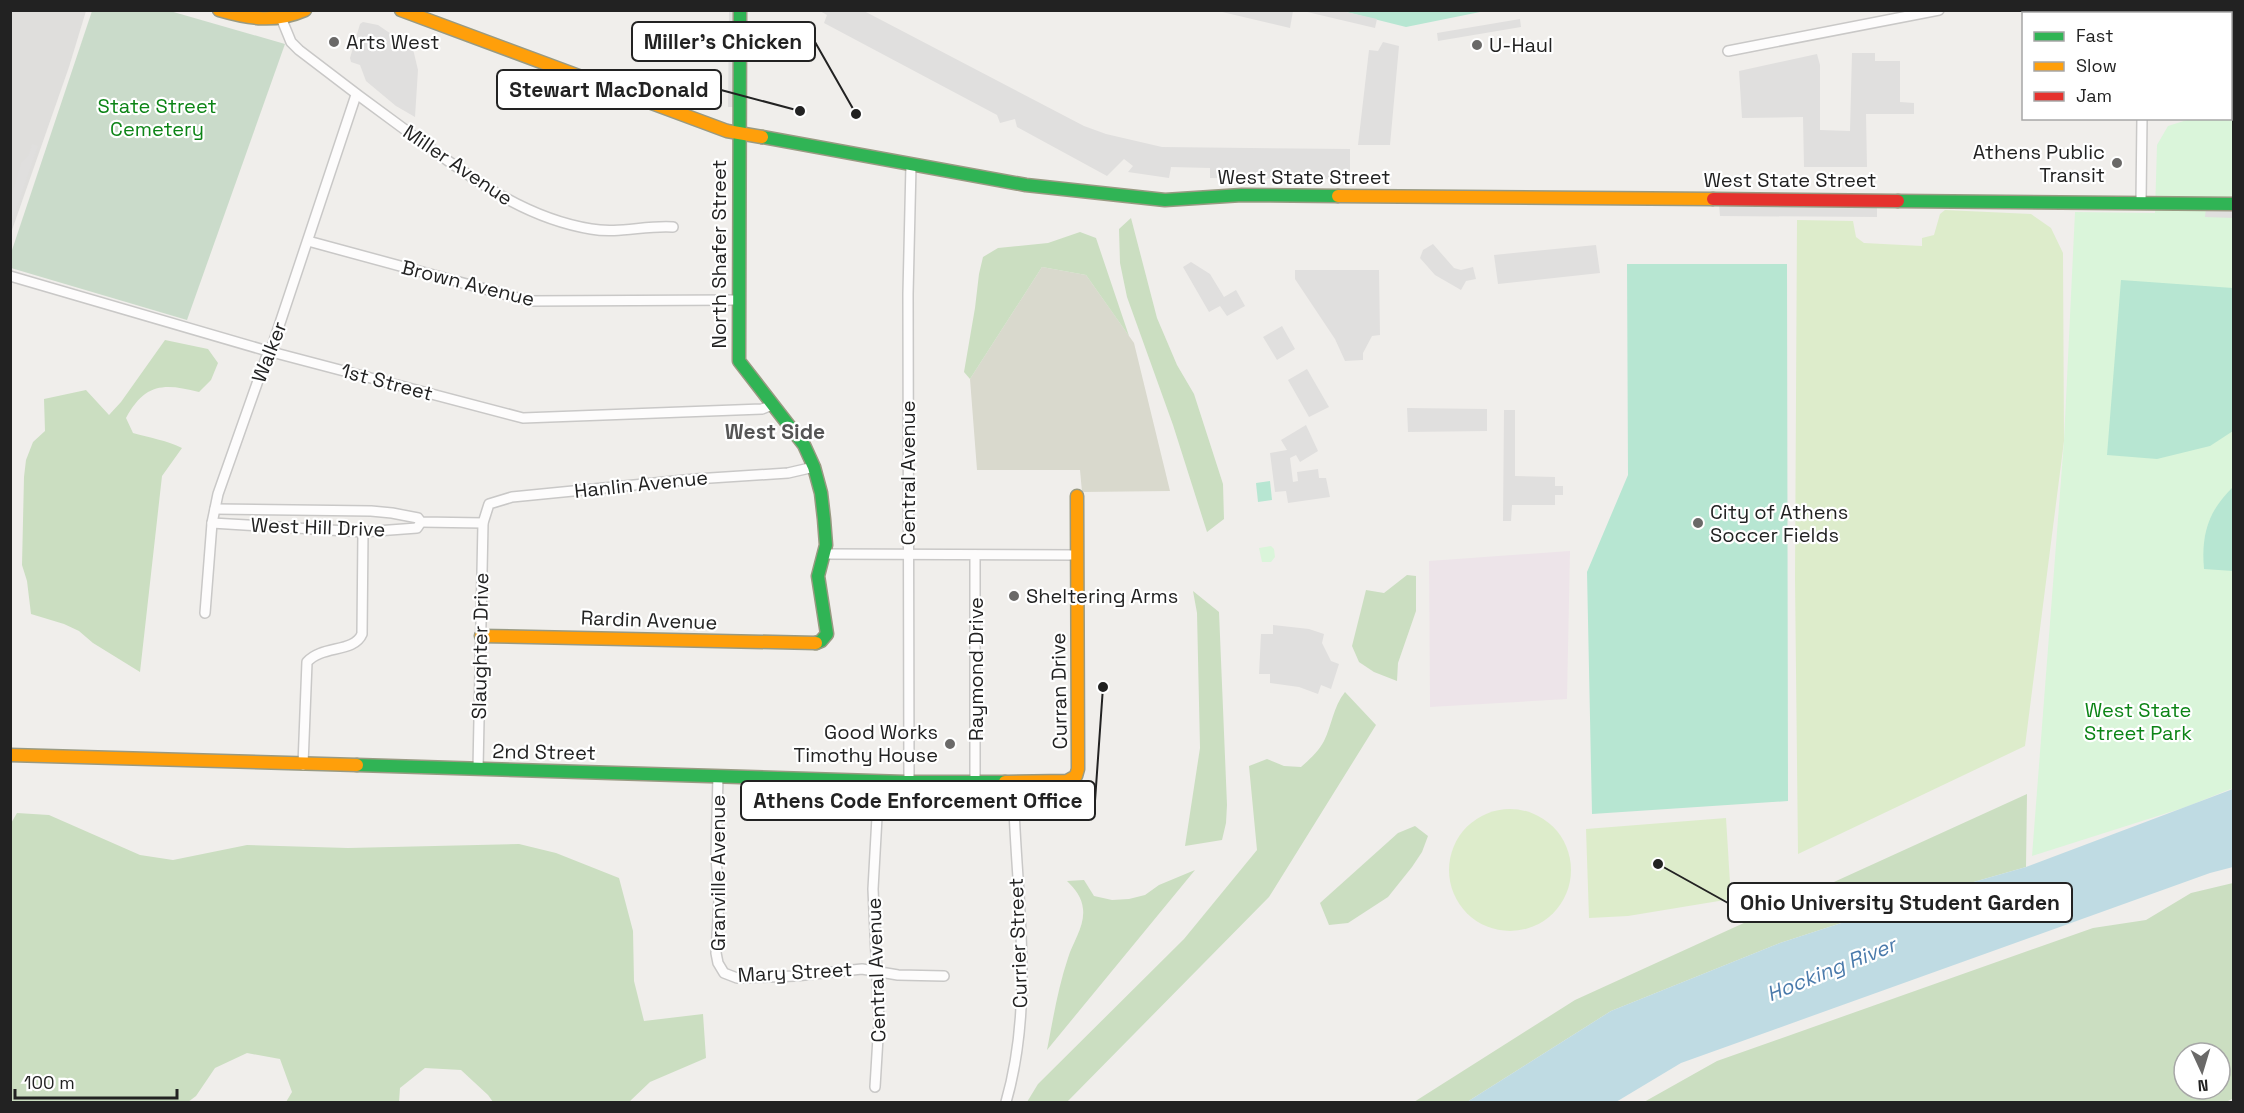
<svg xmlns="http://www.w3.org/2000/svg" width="2244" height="1113" font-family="'Space Grotesk',sans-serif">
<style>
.residential{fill:#dfdedc}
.industrial{fill:#ede4e9}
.construction{fill:#d9d9cd}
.grass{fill:#ddeccb}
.forest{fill:#cbdec1;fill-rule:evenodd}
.cemetery{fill:#cadbca}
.park{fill:#daf5da}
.pitch{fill:#b7e6d2}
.parking{fill:#e0dfde}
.water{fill:#bfdbe3}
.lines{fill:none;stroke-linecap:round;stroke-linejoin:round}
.street-casing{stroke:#c9c8c7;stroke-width:12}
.fast-casing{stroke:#999a82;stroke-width:15}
.slow-casing{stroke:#999a82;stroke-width:15}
.jam-casing{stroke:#999a82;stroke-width:15}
.street{stroke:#fdfcfc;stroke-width:9}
.fast{stroke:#30b455;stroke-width:12}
.slow{stroke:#ff9f0a;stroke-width:12}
.jam{stroke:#e5322d;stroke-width:12}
.poi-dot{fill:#6a6968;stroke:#fff;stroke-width:2}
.labels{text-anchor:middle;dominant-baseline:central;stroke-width:4.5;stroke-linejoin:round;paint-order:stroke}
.poi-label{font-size:20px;fill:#222;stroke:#fff;text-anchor:start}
.park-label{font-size:20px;fill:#0c8416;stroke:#fff}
.street-label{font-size:20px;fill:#222;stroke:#fff}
.neighbourhood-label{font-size:21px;font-weight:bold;fill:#555;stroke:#fff}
.water-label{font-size:21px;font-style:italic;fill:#4a7aab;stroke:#fff}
.leader{fill:none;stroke:#222;stroke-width:2}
.callout-dot{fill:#222;stroke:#fff;stroke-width:2}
.callout{fill:#fff;stroke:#222;stroke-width:2}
.callout-label{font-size:21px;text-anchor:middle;font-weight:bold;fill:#222}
</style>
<rect width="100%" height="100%" fill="#f0eeeb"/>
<polygon class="residential" points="11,11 86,11 69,67 11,233"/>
<polygon class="industrial" points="1570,551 1567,699 1430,707 1429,561"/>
<polygon class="construction" points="1042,267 1086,275 1134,343 1170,491 1082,492 1080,470 977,470 970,379"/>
<g class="grass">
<polygon points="1945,210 2031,214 2051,228 2063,253 2064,441 2025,746 1798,854 1795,579 1797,220 1853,221 1856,237 1864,243 1922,246 1922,238 1934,235 1940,214"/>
<circle cx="1510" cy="870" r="61"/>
<polygon points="1726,818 1731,899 1628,916 1589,918 1586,829"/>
</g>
<g class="forest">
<polygon points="1131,218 1157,318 1177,365 1194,394 1223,484 1224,519 1207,532 1173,425 1127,297 1120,263 1119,229"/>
<polygon points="1080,232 1096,238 1129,336 1086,275 1042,267 970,379 964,372 975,308 979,274 983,257 998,248 1048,243"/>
<path d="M 165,340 L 208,349 L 218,363 L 211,380 L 199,392 C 164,383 145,383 126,418 L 133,433 C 150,438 166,440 182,448 L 162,476 L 140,672 L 93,643 L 79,631 L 64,624 L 31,614 L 27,581 L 22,565 L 24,477 L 26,460 L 33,442 L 45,431 L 44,399 L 86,390 L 109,415 L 121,402 Z"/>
<polygon points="1407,575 1416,576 1416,611 1398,663 1397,681 1374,672 1359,662 1352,646 1366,590 1384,593"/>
<polygon points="1193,591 1219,612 1227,805 1226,823 1222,840 1185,846 1200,748 1197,613"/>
<path d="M 1345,692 L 1376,725 L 1269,897 L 1067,1102 L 1027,1102 L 1038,1084 L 1184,939 L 1257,850 L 1249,766 L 1267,759 L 1284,766 L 1301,767 C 1310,759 1318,752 1324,741 C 1332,725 1333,707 1345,692 Z"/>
<polygon points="2027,794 2026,867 1921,897 1780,943 1611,1011 1467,1102 1414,1102 1575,1000"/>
<polygon points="17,813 49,815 140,855 173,860 247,845 348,848 519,844 556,853 619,878 633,931 634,981 644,1021 703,1014 706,1058 650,1082 629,1102 493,1102 488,1095 461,1070 425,1068 400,1088 399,1102 286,1102 292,1092 280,1059 247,1053 215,1068 196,1096 188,1102 11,1102 10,825"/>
<polygon points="1415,826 1428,836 1422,852 1412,867 1388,897 1348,923 1329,925 1320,903 1398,833"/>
<path d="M 1195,870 L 1047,1050 C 1053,1019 1058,988 1068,958 C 1073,942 1085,926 1083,909 C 1082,897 1075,889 1067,881 L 1084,880 L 1094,896 L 1112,900 L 1129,899 L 1145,895 L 1159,885 Z"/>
<path d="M 2233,883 L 2234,1098 L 2226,1102 L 1644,1102 L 1717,1061 L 2093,928 L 2146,920 L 2191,893 ZM 2184,1053 L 2220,1053 L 2220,1089 L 2184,1089 Z"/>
</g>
<polygon class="cemetery" points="92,11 170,11 285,44 187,320 11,268 11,253"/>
<g class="park">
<polygon points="2233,104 2233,788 2186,807 2032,856 2064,441 2075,212 2155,213 2157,145 2168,126 2190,119 2230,118 2231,105"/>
<polygon points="1271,546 1274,549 1275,557 1271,562 1262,562 1259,548"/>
</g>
<g class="pitch">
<polygon points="1342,11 1485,11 1406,27"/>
<polygon points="1627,264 1787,264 1788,801 1592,814 1587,572 1628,475"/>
<polygon points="2121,280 2233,288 2233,431 2210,446 2157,459 2107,455"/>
<polygon points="1270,481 1272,500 1258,502 1256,483"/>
<path d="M 2233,487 L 2233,571 L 2204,569 C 2201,535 2208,511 2233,487 Z"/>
</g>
<g class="parking">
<polygon points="729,11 733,11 733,107 728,107"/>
<polygon points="820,11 864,11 1084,126 1106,134 1162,147 1350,149 1350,179 1210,178 1210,168 1171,167 1169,178 1128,172 1133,166 1124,159 1107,176 1017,127 1015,119 1000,123 997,115 824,23 827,15"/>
<polygon points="1218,11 1293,11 1290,28"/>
<polygon points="1303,11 1342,11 1377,19 1375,28"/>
<polygon points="1520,19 1521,27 1438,41 1437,33"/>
<polygon points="363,22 378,25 413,49 418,70 415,117 396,106 366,81 360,65 351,62 350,58 360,24"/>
<polygon points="1383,42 1399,46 1390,145 1358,145 1369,50 1378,51"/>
<polygon points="1852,53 1875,53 1875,61 1900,61 1900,102 1914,103 1914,114 1866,114 1867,167 1804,167 1803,117 1742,118 1739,71 1817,54 1820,65 1820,130 1850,131"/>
<polygon points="32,144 38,146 11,224 11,197 21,163 29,154"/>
<polygon points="1719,205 1877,208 1877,217 1720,216"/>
<polygon points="2206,208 2233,209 2233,218 2205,217"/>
<polygon points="1433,244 1454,268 1461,270 1473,267 1476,279 1466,281 1461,290 1435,275 1420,258 1423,250"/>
<polygon points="1596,245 1600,273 1498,284 1494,255"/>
<polygon points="1191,262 1210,274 1224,297 1236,290 1245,306 1227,316 1220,306 1209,312 1183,267"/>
<polygon points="1295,270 1379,270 1380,335 1372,336 1363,353 1363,360 1345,361 1335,339 1295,279"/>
<polygon points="1282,326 1295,349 1277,360 1263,337"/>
<polygon points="1307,369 1329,407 1309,417 1288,380"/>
<polygon points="1407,408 1487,409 1487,431 1408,432"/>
<polygon points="1504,410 1515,410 1515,476 1555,477 1555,486 1563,486 1563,495 1555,495 1555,505 1512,505 1511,521 1503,521"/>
<polygon points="1306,425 1318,451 1300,462 1296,455 1290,458 1293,482 1298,481 1297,472 1318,469 1319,478 1326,478 1330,497 1288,503 1286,491 1275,492 1270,453 1287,450 1281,440"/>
<polygon points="1273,625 1309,629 1324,634 1322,643 1331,661 1339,664 1331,689 1321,685 1318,694 1299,687 1270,683 1270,674 1259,674 1261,634 1273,634"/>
</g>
<polygon class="water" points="2233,789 2233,867 2210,873 1681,1063 1616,1102 1467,1102 1611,1011 1780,943 1921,897 2026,867"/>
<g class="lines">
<g class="street-casing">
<g id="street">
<polyline points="2136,10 2138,14"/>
<path d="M 282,20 L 291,42 L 299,50 C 339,81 379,111 419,140 C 473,179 524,218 591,229 C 618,234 646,225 673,227"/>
<polyline points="1728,51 1939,10"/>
<polyline points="2141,202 2142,118"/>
<polyline points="308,241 529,301 738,300"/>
<polyline points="10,276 264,350 523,418 762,409 772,405"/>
<polyline points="215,509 371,511 392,513 418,518 421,522 483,523"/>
<polyline points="212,523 363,532 417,528 421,522"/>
<polyline points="824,554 1077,555"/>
<polyline points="975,555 975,782"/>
<polyline points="205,613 212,523 218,494 266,358 273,344 356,95"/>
<path d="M 303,765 L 307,662 C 322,645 354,653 362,634 L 363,532"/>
<polyline points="478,769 483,523 489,504 512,497 695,479 788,473 814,467"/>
<polyline points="718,776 716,857 719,900 716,953 718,963 724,973 737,978 795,976 862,969 898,975 944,976"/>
<polyline points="909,782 908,294 911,165"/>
<polyline points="875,1087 879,1021 873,889 879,781"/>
<path d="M 1006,1102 C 1036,998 1015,888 1013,782"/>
</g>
</g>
<g class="fast-casing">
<g id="fast">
<polyline points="740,10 739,361 804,445 814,467 821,493 824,519 826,545 818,576 827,634 821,641 816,643"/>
<polyline points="762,137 1026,185 1165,200 1242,195 1338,196"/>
<polyline points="1898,201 2234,204"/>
<polyline points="357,765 905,782 1005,782"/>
</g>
</g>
<g class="slow-casing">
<g id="slow">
<path d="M 219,10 C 250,19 275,23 305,10"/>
<polyline points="401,10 727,131 762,137"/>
<polyline points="1338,196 1713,199"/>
<polyline points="481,636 816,643"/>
<polyline points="10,755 357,765"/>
<polyline points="1005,782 1067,781 1076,776 1078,769 1077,496"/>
</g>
</g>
<g class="jam-casing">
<polyline id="jam" points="1713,199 1898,201"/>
</g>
<use href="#street" class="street"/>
<use href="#fast" class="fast"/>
<use href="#slow" class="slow"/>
<use href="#jam" class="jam"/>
</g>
<g class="poi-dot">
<circle cx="334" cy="42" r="6"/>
<circle cx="1477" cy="45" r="6"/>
<circle cx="2117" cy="163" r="6"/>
<circle cx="1698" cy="523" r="6"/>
<circle cx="1014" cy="596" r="6"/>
<circle cx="950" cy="744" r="6"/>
</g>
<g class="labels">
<g class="poi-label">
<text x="346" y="42">Arts West</text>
<text x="1489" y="45">U-Haul</text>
<text x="2105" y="152" text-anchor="end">Athens Public<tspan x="2105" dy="23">Transit</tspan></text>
<text x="1710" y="512">City of Athens<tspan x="1710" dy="23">Soccer Fields</tspan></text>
<text x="1026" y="596">Sheltering Arms</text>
<text x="938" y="732" text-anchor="end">Good Works<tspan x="938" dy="23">Timothy House</tspan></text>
</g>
<g class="park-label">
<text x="157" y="106">State Street<tspan x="157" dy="23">Cemetery</tspan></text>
<text x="2138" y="710">West State<tspan x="2138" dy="23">Street Park</tspan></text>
</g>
<g class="street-label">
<text transform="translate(458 165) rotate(34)">Miller Avenue</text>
<text x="1304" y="177">West State Street</text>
<text x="1790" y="180">West State Street</text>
<text transform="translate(719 254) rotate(-90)">North Shafer Street</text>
<text transform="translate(468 283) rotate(14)">Brown Avenue</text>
<text transform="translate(269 352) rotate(-69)">Walker</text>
<text transform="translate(387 382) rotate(15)">1st Street</text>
<text transform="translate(908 473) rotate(-90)">Central Avenue</text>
<text transform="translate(641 484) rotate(-6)">Hanlin Avenue</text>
<text transform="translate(318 527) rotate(2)">West Hill Drive</text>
<text transform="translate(649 620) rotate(2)">Rardin Avenue</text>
<text transform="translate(480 646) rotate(-89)">Slaughter Drive</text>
<text transform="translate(976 669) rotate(-90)">Raymond Drive</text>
<text transform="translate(1059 691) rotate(-91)">Curran Drive</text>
<text transform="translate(544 752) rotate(1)">2nd Street</text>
<text transform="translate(718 873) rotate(-90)">Granville Avenue</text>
<text transform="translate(1018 943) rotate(-92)">Currier Street</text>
<text transform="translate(876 970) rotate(-92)">Central Avenue</text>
<text transform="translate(795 972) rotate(-3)">Mary Street</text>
</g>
<g class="neighbourhood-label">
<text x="775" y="431">West Side</text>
</g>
<g class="water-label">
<text transform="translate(1831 969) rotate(-22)">Hocking River</text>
</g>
</g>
<path class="leader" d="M856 114L815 42M800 111L721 90M1103 687L1095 801M1658 864L1728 903"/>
<g class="callout-dot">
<circle cx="856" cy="114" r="6"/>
<circle cx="800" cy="111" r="6"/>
<circle cx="1103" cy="687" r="6"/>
<circle cx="1658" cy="864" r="6"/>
</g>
<g class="callout">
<rect x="632" y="22" width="183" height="39" rx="6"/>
<rect x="497" y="70" width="224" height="39" rx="6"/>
<rect x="741" y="781" width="354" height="39" rx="6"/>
<rect x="1728" y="883" width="344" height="39" rx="6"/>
</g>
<g class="callout-label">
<text x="723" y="49">Miller's Chicken</text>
<text x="609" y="97">Stewart MacDonald</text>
<text x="918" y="808">Athens Code Enforcement Office</text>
<text x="1900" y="910">Ohio University Student Garden</text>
</g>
<rect width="2244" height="1113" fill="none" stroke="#222222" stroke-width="24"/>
<rect x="2022" y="12" width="210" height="108" fill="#ffffff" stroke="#a7a7a7" stroke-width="1.5"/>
<rect x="2034" y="32" width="30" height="9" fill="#30b455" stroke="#a7a7a7" stroke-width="1.5"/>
<text x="2076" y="42" font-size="18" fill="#222222">Fast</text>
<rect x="2034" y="62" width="30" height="9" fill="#ff9f0a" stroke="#a7a7a7" stroke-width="1.5"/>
<text x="2076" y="72" font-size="18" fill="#222222">Slow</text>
<rect x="2034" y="92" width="30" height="9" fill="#e5322d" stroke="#a7a7a7" stroke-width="1.5"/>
<text x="2076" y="102" font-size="18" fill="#222222">Jam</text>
<g transform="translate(2202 1071) rotate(176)"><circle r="28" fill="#ffffff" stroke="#a7a7a7" stroke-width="1.5"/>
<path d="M0-4.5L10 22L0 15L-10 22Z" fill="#6a6968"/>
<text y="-9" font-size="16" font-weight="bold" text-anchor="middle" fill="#222222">N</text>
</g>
<path d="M15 1089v9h162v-9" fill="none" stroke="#222222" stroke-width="3"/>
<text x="24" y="1089" font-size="18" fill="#222222" stroke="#ffffff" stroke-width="4.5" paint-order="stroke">100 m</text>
</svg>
